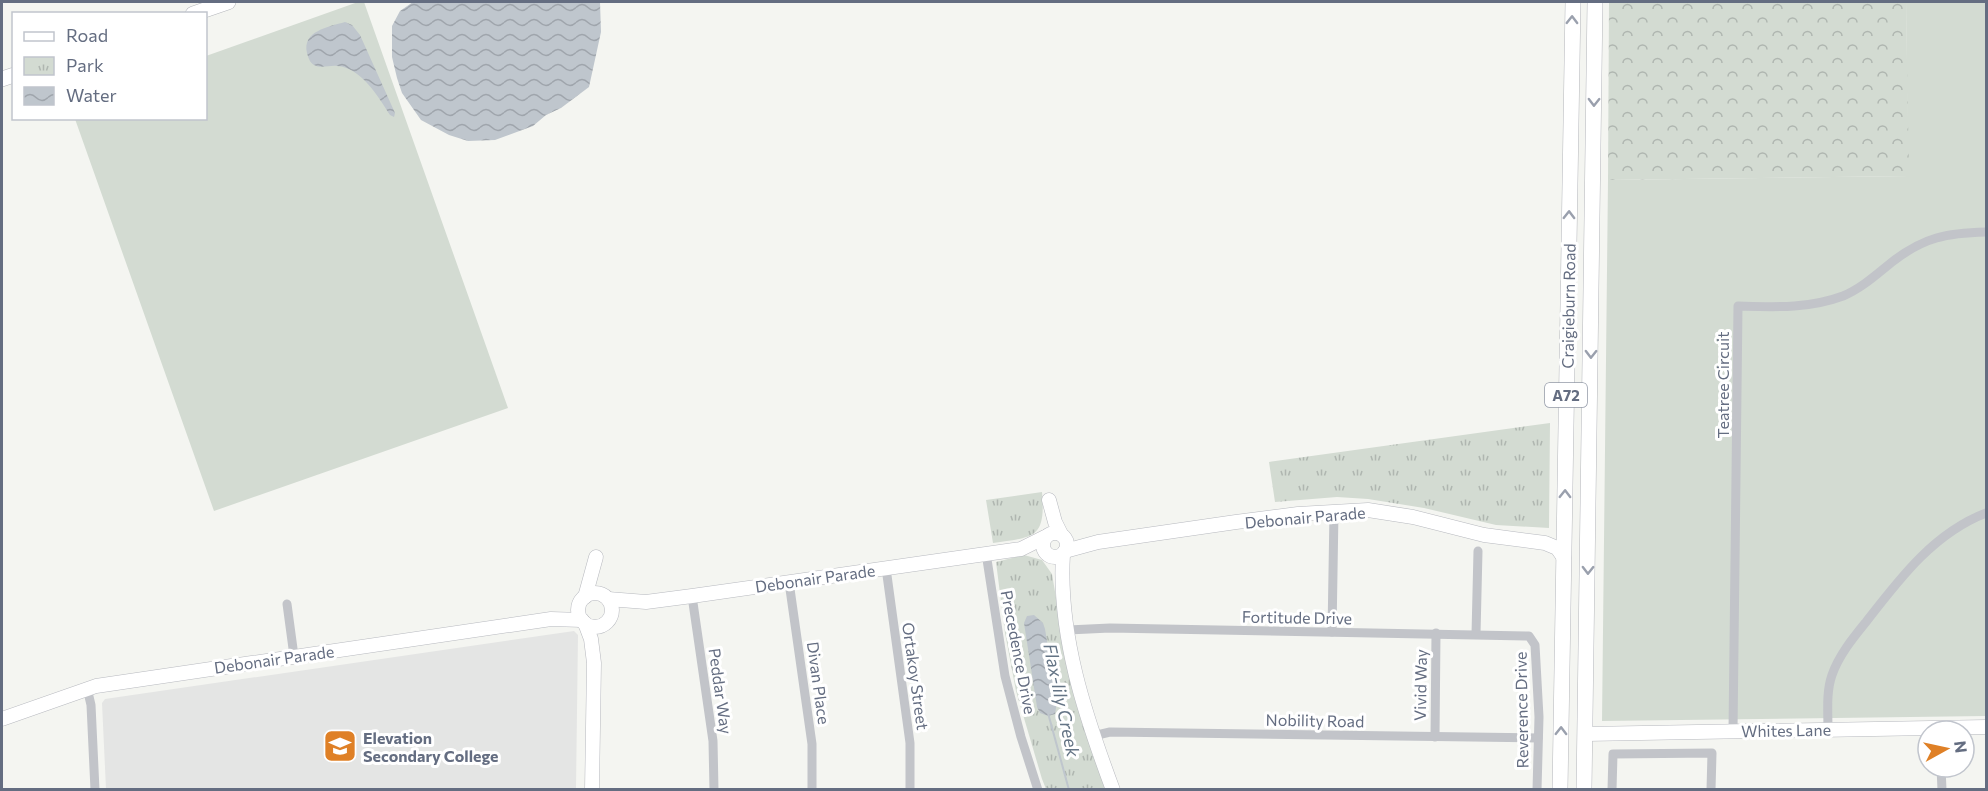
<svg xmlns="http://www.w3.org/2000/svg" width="1988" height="791" font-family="Commissioner,sans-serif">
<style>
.built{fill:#e4e5e4}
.grass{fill:#d3dbd2}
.forest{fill:url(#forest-crowns)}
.park{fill:url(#park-tufts)}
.water{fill:url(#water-waves)}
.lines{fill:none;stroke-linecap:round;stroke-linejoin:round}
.stream{stroke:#bfc6cd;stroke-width:2}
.secondary-casing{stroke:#b7b9bf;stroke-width:15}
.primary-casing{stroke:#b5b7bc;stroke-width:16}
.street{stroke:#c2c4c9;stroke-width:9}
.secondary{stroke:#fff;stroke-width:14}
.primary{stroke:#fff;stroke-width:15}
.oneway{stroke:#9aa0ad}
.labels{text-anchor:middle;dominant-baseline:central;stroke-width:6;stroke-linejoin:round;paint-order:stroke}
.shield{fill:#fff;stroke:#9299a7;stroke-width:1.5}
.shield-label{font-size:15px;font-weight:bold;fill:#646d81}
.street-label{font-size:16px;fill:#646d81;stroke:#fff}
.poi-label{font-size:16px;font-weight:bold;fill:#646d81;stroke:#fff;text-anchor:start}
.water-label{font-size:18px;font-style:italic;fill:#647485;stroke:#fff}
</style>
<defs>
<pattern id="forest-crowns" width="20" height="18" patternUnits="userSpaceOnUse" patternTransform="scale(1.5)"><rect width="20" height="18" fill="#d3dbd2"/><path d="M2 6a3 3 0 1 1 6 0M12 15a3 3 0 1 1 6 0" fill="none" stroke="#afb6b0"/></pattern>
<pattern id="park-tufts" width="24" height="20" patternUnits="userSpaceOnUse" patternTransform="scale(1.5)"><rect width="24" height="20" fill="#d3dbd2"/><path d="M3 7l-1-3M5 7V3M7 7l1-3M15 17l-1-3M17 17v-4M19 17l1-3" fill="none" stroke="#afb6b0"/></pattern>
<pattern id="water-waves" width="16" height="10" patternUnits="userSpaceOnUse" patternTransform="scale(1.5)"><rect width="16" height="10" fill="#bfc6cd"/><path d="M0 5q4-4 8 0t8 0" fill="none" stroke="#9fa5ac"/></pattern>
</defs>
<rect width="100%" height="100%" fill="#f4f5f1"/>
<polygon class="built" points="574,631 578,635 576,789 106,789 102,703 105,699"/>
<g class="grass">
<polygon points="358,2 364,2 508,408 214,511 75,119 206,118 206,56"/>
<polygon points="1906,2 1986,2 1986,716 1602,721 1608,180 1908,176"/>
</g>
<polygon class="forest" points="1609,2 1906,2 1909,176 1608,180"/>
<g class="park">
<polygon points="1550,423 1549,528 1496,525 1424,508 1368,499 1337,497 1275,502 1269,462"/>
<path d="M 1042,492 C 1046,539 1034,537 993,543 L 986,500 Z"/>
<polygon points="1024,555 1042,560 1052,574 1065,651 1107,789 1046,789 1042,779 1016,691 1005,633 996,562"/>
</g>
<g class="water">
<polygon points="413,2 600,2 601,32 589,87 561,108 546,115 533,126 495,140 468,141 449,135 421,120 402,93 397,78 392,57 392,26 400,11"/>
<path d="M 345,22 L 352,25 L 360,35 L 395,113 L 394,117 L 390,115 C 379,98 361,67 337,66 C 330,65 321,69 314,65 C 310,63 308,57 307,53 C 302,31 328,27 345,22 Z"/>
<polygon points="1034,615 1043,623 1045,629 1057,702 1055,714 1048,716 1040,713 1037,707 1024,623 1027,616"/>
</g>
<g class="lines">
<polyline class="stream" points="1048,713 1069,790"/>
<g class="secondary-casing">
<g id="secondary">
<polyline points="1049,500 1055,522 1061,534"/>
<circle cx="1055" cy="545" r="12"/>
<polyline points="1065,551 1098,542 1236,522 1298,514 1368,510 1413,517 1484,535 1545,543 1557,548 1564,558"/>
<path d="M 1063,554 C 1058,635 1085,715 1113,790"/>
<circle cx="595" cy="610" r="17"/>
<polyline points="585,597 596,557"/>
<polyline points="608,599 646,602 692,596 1021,549 1045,537"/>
<polyline points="585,623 591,639 594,663 592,790"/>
<polyline points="2,719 96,686 551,619 582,620"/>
<polyline points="1586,734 1986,727"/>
</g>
</g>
<g class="primary-casing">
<g id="primary">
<polyline points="193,14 228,2"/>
<polyline points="2,79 14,75"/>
<polyline points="1560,790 1573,2"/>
<polyline points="1584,790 1595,2"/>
</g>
</g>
<g class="street">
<polyline points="986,553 1005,676 1021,737 1038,790"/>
<polyline points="886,568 910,743 910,790"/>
<polyline points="789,582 812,744 812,790"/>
<polyline points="692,596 713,741 714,790"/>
<polyline points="287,604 294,656"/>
<polyline points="1068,630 1110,628 1529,636 1535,645 1539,717 1537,790"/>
<polyline points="1332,632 1334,512"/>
<polyline points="1476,634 1478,551"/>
<polyline points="87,688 91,705 95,790"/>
<path d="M 1828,730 C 1828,712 1826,692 1832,675 C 1839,655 1853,638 1866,622 C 1900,578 1934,533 1986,513"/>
<path d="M 1733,731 L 1738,306 C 1774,307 1808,309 1843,296 C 1862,288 1877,274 1892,262 C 1924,237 1947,233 1986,232"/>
<polyline points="1093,736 1110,732 1538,738"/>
<polyline points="1435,737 1436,633"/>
<polyline points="1941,767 1942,790"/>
<polyline points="1612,790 1613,754 1712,753 1711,790"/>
</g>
<use href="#secondary" class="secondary"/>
<use href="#primary" class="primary"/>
</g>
<defs><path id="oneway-chevron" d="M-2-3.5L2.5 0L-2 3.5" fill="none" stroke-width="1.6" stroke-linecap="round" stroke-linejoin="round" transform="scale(1.5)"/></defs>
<g class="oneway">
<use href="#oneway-chevron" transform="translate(1572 20) rotate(-89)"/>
<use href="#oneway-chevron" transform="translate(1594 102) rotate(91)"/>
<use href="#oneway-chevron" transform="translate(1569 215) rotate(-89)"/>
<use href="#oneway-chevron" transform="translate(1591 354) rotate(91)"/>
<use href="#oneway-chevron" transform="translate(1565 494) rotate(-89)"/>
<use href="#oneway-chevron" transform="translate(1588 570) rotate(91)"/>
<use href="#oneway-chevron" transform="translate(1561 731) rotate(-89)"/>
</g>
<defs>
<g id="school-square" transform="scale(1.725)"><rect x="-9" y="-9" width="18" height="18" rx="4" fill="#df8026" stroke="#fff"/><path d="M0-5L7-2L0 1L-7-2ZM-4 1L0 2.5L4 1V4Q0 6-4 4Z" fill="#fff"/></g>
</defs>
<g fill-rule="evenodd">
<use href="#school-square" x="340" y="746"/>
</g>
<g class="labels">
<rect class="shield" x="1545" y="383" width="42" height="24" rx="4.5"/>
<g class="shield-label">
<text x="1566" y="395">A72</text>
</g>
<g class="street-label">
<text transform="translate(1568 306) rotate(-89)">Craigieburn Road</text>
<text transform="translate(1722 385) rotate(-90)">Teatree Circuit</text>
<text transform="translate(1305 517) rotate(-5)">Debonair Parade</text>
<text transform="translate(815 578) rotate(-8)">Debonair Parade</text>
<text transform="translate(1297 617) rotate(1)">Fortitude Drive</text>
<text transform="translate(1019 652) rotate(79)">Precedence Drive</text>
<text transform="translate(274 659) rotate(-8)">Debonair Parade</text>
<text transform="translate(916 676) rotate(82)">Ortakoy Street</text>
<text transform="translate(819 683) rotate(82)">Divan Place</text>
<text transform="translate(1420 685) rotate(-89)">Vivid Way</text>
<text transform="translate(721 691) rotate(82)">Peddar Way</text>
<text transform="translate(1521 710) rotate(-91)">Reverence Drive</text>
<text transform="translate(1315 720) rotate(1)">Nobility Road</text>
<text transform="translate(1786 730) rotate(-1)">Whites Lane</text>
</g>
<g class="poi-label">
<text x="363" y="737">Elevation<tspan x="363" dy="18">Secondary College</tspan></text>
</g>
<g class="water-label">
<text transform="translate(1062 700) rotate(78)">Flax-lily Creek</text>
</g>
</g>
<rect width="1988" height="791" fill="none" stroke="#646d81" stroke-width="6"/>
<rect x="12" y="12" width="195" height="108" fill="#ffffff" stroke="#c1c5cd" stroke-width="1.5"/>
<rect x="24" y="32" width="30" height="9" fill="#ffffff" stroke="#c1c5cd" stroke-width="1.5"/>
<text x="66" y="42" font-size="18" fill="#646d81">Road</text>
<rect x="24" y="57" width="30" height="18" fill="url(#park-tufts)" stroke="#c1c5cd" stroke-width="1.5"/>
<text x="66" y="72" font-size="18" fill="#646d81">Park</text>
<rect x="24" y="87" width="30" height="18" fill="url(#water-waves)" stroke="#c1c5cd" stroke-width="1.5"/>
<text x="66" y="102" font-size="18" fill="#646d81">Water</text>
<g transform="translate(1946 749) rotate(82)"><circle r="28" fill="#ffffff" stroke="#c1c5cd" stroke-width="1.5"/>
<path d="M0-4.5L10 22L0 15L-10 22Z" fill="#df8026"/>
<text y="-9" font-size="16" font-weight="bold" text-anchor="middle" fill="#646d81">N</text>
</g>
</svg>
